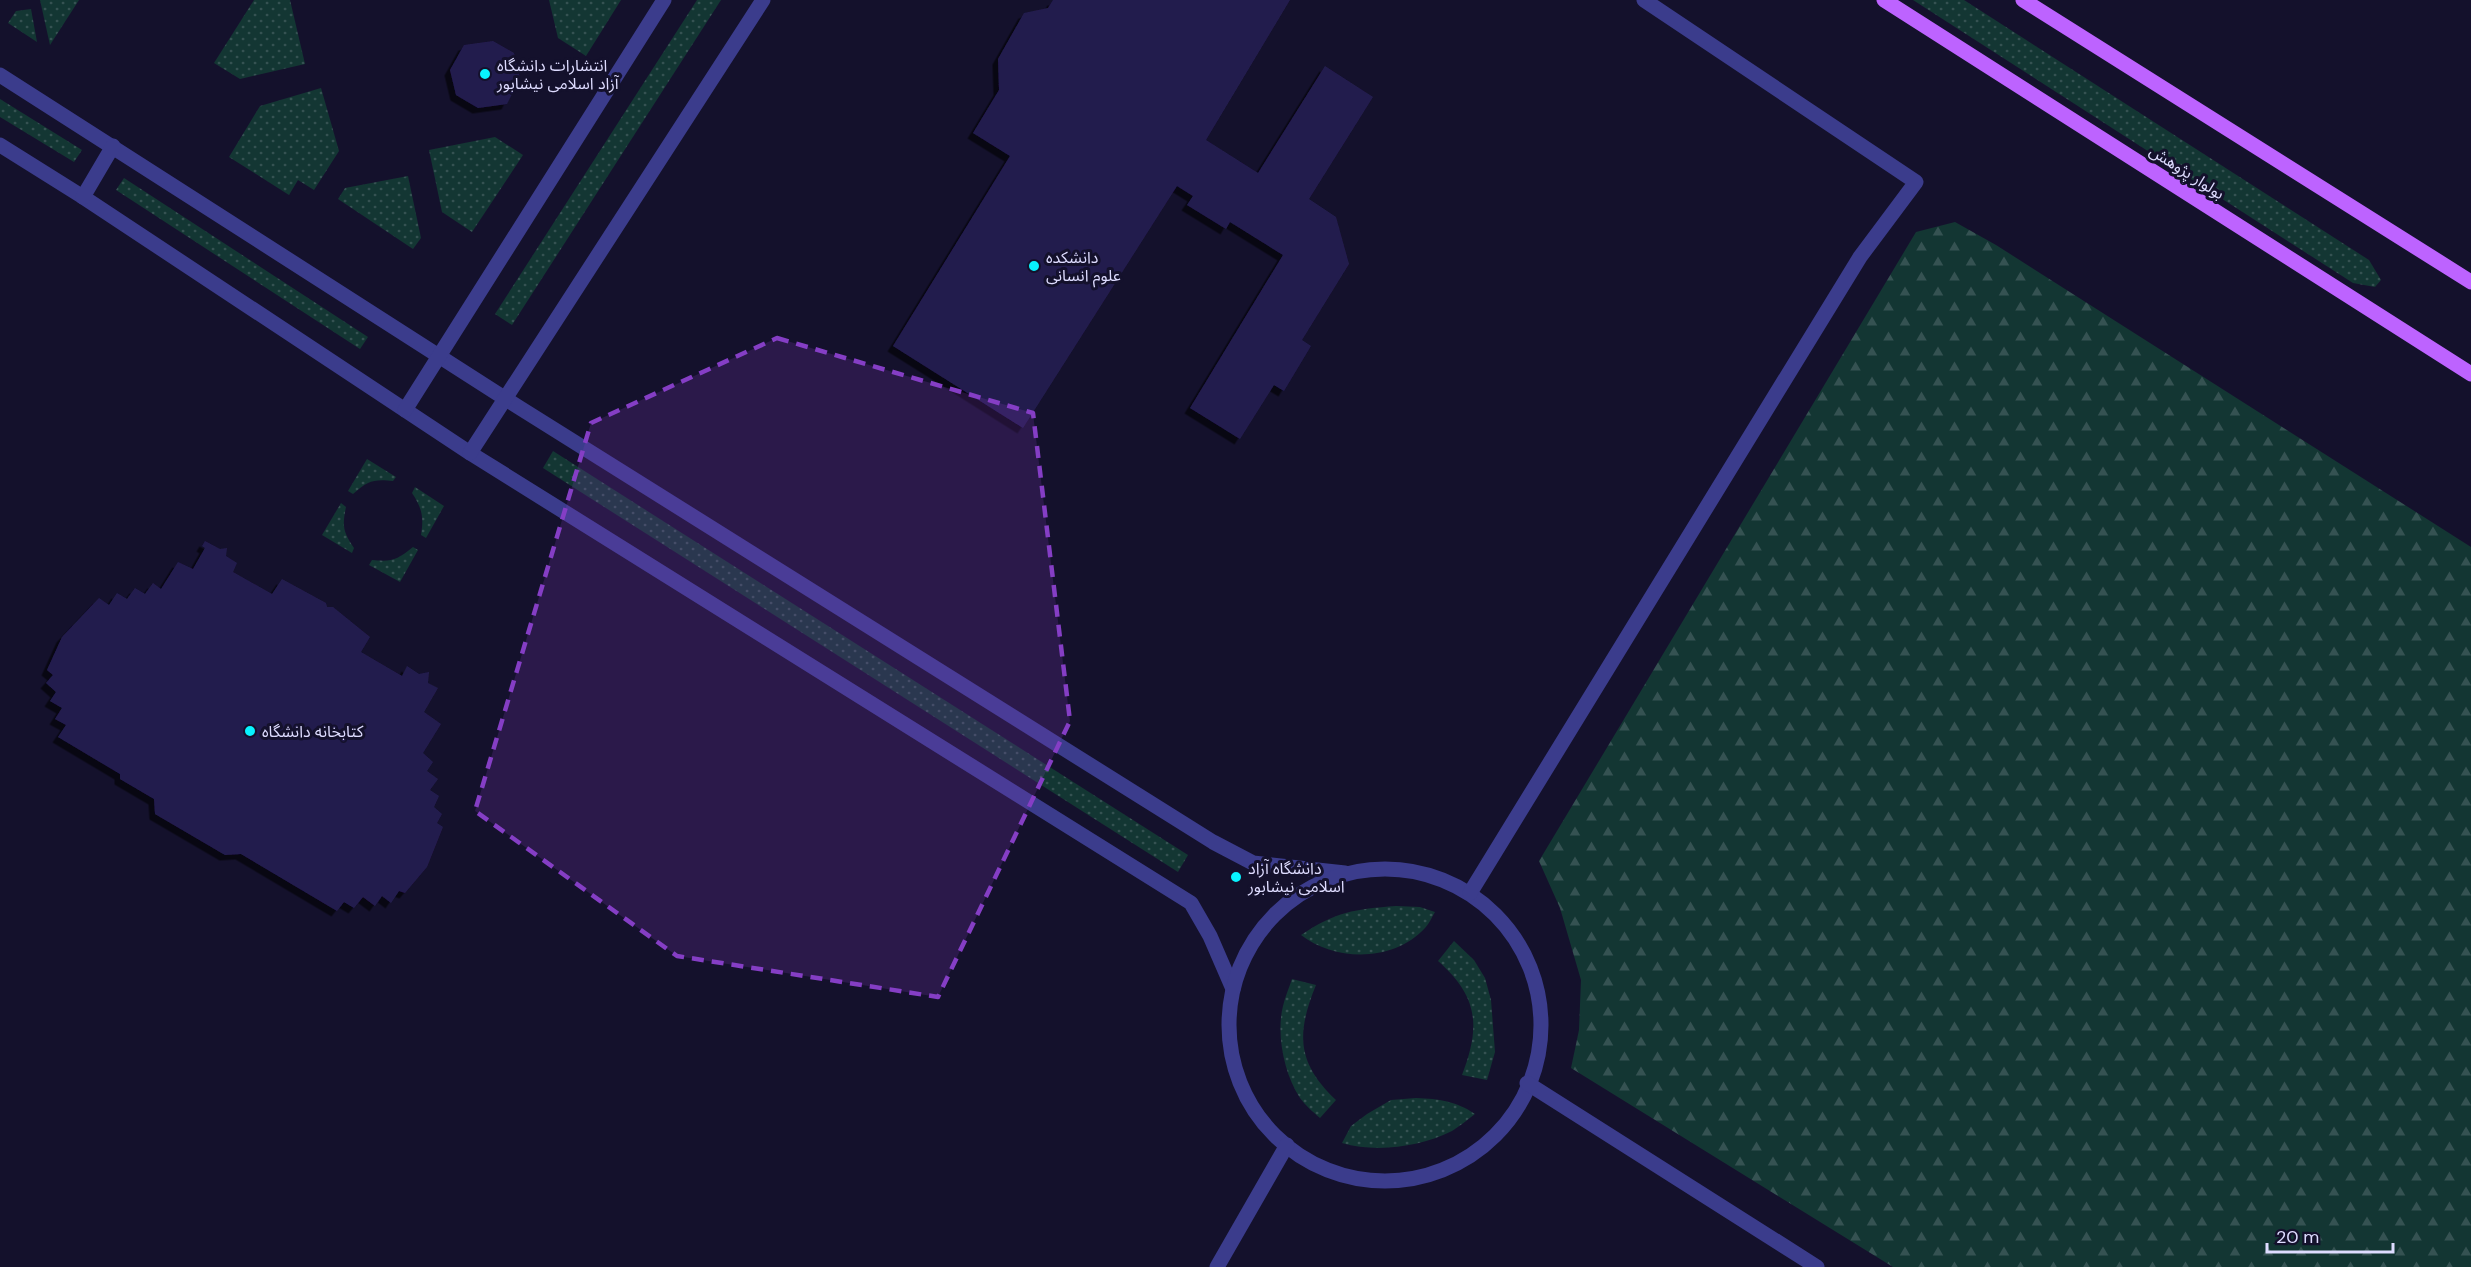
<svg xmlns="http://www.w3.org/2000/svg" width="2471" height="1267" font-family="'DM Sans','Noto Sans Arabic',sans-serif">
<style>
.grass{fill:url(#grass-dots)}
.forest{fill:url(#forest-firs)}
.building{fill:#241c4e;filter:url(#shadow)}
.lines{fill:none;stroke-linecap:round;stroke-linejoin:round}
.lane{stroke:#3b3c8c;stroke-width:15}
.primary{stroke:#bd63ff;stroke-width:15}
.marked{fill:#853ec5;fill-opacity:0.2;stroke:#853ec5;stroke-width:4.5;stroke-dasharray:12 8;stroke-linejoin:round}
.poi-dot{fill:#08f3ff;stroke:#14112c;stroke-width:2}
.labels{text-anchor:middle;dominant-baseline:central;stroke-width:6;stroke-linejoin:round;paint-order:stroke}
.poi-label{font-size:16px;fill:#dedcff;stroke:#14112c;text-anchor:start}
.street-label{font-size:16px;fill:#dedcff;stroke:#14112c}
</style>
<defs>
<pattern id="grass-dots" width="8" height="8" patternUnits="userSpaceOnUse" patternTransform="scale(1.5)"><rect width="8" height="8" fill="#133633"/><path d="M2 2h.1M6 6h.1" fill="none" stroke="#355252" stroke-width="1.8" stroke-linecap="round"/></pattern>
<pattern id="forest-firs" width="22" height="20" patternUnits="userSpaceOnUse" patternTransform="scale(1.5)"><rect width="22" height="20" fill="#133633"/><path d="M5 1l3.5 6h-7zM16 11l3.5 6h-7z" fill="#355252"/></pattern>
<filter id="shadow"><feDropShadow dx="-5.5" dy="5.5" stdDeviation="0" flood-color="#0009"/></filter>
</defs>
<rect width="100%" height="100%" fill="#14112c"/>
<g class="grass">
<polygon points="40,0 79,0 50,45"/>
<polygon points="254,0 290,0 305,64 240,79 214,63"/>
<polygon points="549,0 621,0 586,56 558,38"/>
<polygon points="697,0 721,0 512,325 495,314"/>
<polygon points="1913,0 1964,0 2369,260 2381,280 2375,287 2353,283"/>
<polygon points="31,9 37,42 8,23 16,11"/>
<polygon points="321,88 339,151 314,190 298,180 289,195 229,157 260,106"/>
<polygon points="0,99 82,150 74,162 0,117"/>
<polygon points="495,137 523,155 472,232 442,212 429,150"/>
<polygon points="408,176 421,238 413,249 338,199 345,188"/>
<polygon points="124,178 368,337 360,349 116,190"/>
<polygon points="553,451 1188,855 1178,872 543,468"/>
<path d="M 367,459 L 396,477 L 393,481 C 373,479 368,481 353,494 L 348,491 Z"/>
<path d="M 415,487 L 444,506 L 426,538 L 421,535 C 424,517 422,508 412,493 Z"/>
<path d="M 341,503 L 346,507 C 342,526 343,532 354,548 L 352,553 L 322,535 Z"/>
<path d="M 413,547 L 418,550 L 400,582 L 369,565 L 372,560 C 392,562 397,560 413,547 Z"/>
<path d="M 1396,906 L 1420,907 L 1435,912 C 1432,917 1429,924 1425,928 C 1394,962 1336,962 1301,935 C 1335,912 1355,909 1396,906 Z"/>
<path d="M 1454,941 L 1474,960 L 1485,978 L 1491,1000 L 1495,1052 L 1487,1080 L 1462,1075 C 1481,1026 1478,996 1438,961 Z"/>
<path d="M 1292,979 L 1316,985 C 1296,1034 1297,1063 1336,1100 L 1320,1118 C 1313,1112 1305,1105 1300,1098 C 1284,1074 1276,1034 1283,1006 C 1285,997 1289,988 1292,979 Z"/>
<path d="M 1416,1098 C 1439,1099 1456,1101 1475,1114 C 1467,1120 1460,1126 1452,1131 C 1420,1147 1376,1153 1342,1143 L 1351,1126 L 1367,1114 L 1391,1100 Z"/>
</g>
<polygon class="forest" points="1955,222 1996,245 2471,547 2471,1267 1893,1267 1571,1068 1579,1030 1581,980 1560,908 1539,861 1916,232"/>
<g class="building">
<polygon points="1053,0 1290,0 1206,140 1258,173 1325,66 1373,97 1309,199 1336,217 1349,264 1302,340 1311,346 1284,391 1274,385 1240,439 1190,408 1283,255 1230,222 1226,229 1187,205 1193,196 1177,186 1023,428 893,346 1010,156 973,133 999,90 998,59 1024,13 1048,8"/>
<polygon points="493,41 514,53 520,78 507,104 478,108 456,95 450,70 464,45"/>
<polygon points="205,541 220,549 227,548 226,556 237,563 233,572 272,594 282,579 326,603 327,607 333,607 370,637 361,652 402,676 407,666 419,674 429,672 428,683 438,688 424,712 441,724 423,753 433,762 427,771 438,779 430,790 439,796 434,807 442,814 437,823 443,827 427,867 405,893 399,891 391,903 382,896 375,906 363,897 354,908 344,902 337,911 241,854 225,855 155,814 154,799 120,779 120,774 58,737 66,725 55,719 62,708 50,701 56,692 46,683 53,675 47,670 62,637 99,598 109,605 117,593 127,599 135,588 145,594 153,583 161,589 178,562 193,569 205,548 202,546"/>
</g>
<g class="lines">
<g class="lane">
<polyline points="0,75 520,408 1213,842 1253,863 1345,873"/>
<polyline points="0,145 83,197 470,453 1191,903 1210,936 1233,989"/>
<polyline points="83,197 113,146"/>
<polyline points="405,410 664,0"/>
<polyline points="470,453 763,0"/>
<circle cx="1385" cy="1025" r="156"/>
<polyline points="1470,893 1860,257 1916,182 1644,0"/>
<polyline points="1527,1083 1817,1267"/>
<polyline points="1217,1267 1287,1145"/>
</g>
<g class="primary">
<polyline points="1884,0 2471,374"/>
<polyline points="2023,0 2471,282"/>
</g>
</g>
<path class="marked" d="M 777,338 L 1033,413 L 1070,721 L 938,997 L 677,956 L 475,811 L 591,423 Z"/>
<g class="poi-dot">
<circle cx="485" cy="74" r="6"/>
<circle cx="1034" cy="266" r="6"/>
<circle cx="250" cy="731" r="6"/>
<circle cx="1236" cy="877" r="6"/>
</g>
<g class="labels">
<g class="poi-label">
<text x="497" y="65">انتشارات دانشگاه<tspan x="497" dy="18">آزاد اسلامی نیشابور</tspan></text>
<text x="1046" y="257">دانشکده<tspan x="1046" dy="18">علوم انسانی</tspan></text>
<text x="262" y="731">کتابخانه دانشگاه</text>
<text x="1248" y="868">دانشگاه آزاد<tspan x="1248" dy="18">اسلامی نیشابور</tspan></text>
</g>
<g class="street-label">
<text transform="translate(2187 172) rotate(33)">بولوار پژوهش</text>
</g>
</g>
<path d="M2267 1243v9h126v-9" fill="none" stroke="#dedcff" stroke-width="3"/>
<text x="2276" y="1243" font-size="18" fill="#dedcff" stroke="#14112c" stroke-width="4.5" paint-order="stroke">20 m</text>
</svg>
